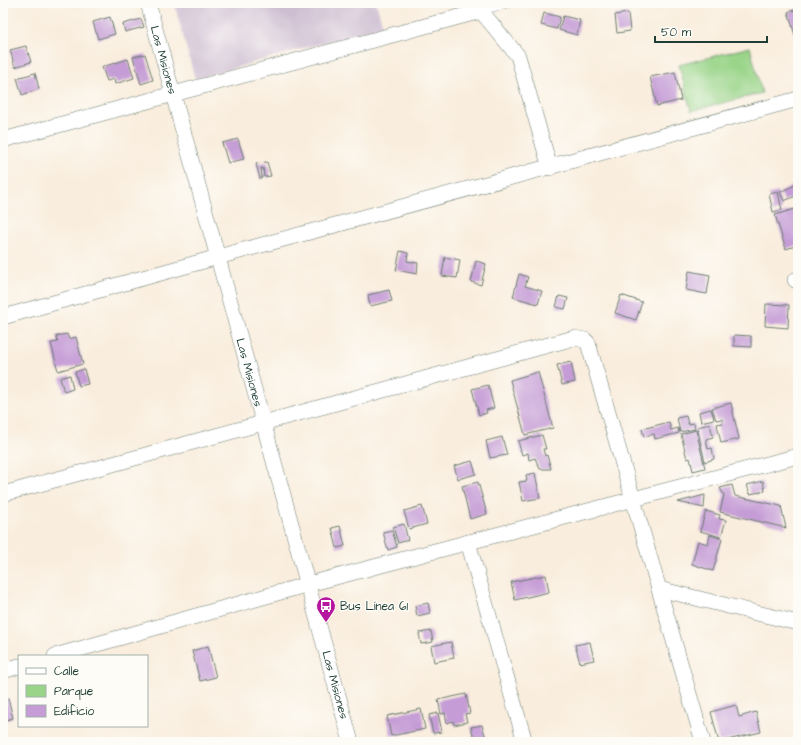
<svg xmlns="http://www.w3.org/2000/svg" width="801" height="745" font-family="'Architects Daughter',sans-serif">
<style>
.industrial{fill:#cebed2}
.green{fill:#99d488;stroke:#5c885e}
.building{fill:#c59cd6}
.lines{fill:none;stroke-linecap:round;stroke-linejoin:round}
.lane-casing{stroke:#6b7b6f;stroke-width:8}
.street-casing{stroke:#6b7b6f;stroke-width:16}
.lane{stroke:#fff;stroke-width:7}
.street{stroke:#fff;stroke-width:15}
.labels{text-anchor:middle;dominant-baseline:central;stroke-width:3;stroke-linejoin:round;paint-order:stroke}
.street-label{font-size:12px;fill:#1f3d34;stroke:#fdfcf7}
.poi-label{font-size:12px;fill:#1f3d34;stroke:#fdfcf7;text-anchor:start}
</style>
<rect width="100%" height="100%" fill="#fdfcf7"/>
<filter id="ink" filterUnits="userSpaceOnUse"><feTurbulence type="fractalNoise" baseFrequency=".025" numOctaves="2"/><feDisplacementMap in="SourceGraphic" scale="8" xChannelSelector="R" yChannelSelector="G"/><feConvolveMatrix kernelMatrix="1 2 1 2 8 2 1 2 1" color-interpolation-filters="sRGB"/></filter>
<filter id="wash" filterUnits="userSpaceOnUse"><feTurbulence type="fractalNoise" baseFrequency=".012" numOctaves="4" result="noise"/><feDisplacementMap in="SourceGraphic" scale="16" xChannelSelector="R" yChannelSelector="G"/><feGaussianBlur stdDeviation="0.9" result="paint"/><feColorMatrix in="noise" values="0 0 0 0 0 0 0 0 0 0 0 0 0 0 0 0 0 1.4 0 .05"/><feComposite in="paint" operator="in"/></filter>
<g filter="url(#wash)">
<rect width="100%" height="100%" fill="#f9eddd"/>
<polygon class="industrial" points="174,3 376,3 383,26 195,79"/>
<polygon class="green" points="750,47 762,93 691,111 679,65"/>
<g id="blocks">
<g class="building">
<polygon points="798,9 798,45 788,12"/>
<polygon points="544,13 560,17 557,29 541,25"/>
<polygon points="628,13 630,31 617,33 615,15"/>
<polygon points="563,16 580,20 577,35 559,30"/>
<polygon points="110,17 115,34 98,39 93,22"/>
<polygon points="141,19 144,27 125,32 123,24"/>
<polygon points="26,46 31,62 15,67 10,50"/>
<polygon points="145,54 153,80 141,84 133,57"/>
<polygon points="128,59 134,78 115,84 114,79 107,81 102,67"/>
<polygon points="675,72 681,100 657,106 650,77"/>
<polygon points="35,73 39,89 22,95 17,78"/>
<polygon points="238,139 244,159 228,163 222,143"/>
<polygon points="267,162 271,176 264,177 263,168 261,168 262,178 260,179 256,163"/>
<polygon points="797,184 798,195 784,201 780,192"/>
<polygon points="778,192 782,210 773,212 769,194"/>
<polygon points="798,208 798,245 786,249 775,215"/>
<polygon points="400,251 408,253 407,261 418,263 417,274 396,270"/>
<polygon points="445,257 460,260 457,278 442,276"/>
<polygon points="476,261 486,264 481,285 471,282"/>
<polygon points="689,271 710,275 707,294 686,290"/>
<polygon points="519,274 528,277 525,286 542,291 538,304 513,297"/>
<polygon points="389,290 392,301 370,306 368,295"/>
<polygon points="621,295 642,302 636,320 615,313"/>
<polygon points="559,296 568,298 565,309 556,307"/>
<polygon points="766,304 789,305 788,328 765,326"/>
<polygon points="67,334 69,339 76,337 83,364 58,371 51,343 58,342 56,336"/>
<polygon points="734,335 751,336 751,347 734,346"/>
<polygon points="571,362 575,382 562,385 557,365"/>
<polygon points="84,369 88,384 79,386 75,372"/>
<polygon points="538,372 553,428 525,435 510,380"/>
<polygon points="70,375 73,389 64,392 60,378"/>
<polygon points="488,385 494,408 486,410 487,413 479,415 472,389"/>
<polygon points="731,403 739,439 721,443 717,424 723,423 722,419 716,420 712,408"/>
<polygon points="711,409 714,419 701,422 699,412"/>
<polygon points="686,416 688,424 694,423 695,429 680,432 677,418"/>
<polygon points="669,422 671,430 678,428 679,433 655,439 654,434 644,437 642,429"/>
<polygon points="710,424 713,437 706,439 708,449 712,448 714,459 705,462 697,427"/>
<polygon points="696,430 705,468 693,471 690,458 687,459 681,434"/>
<polygon points="542,435 546,449 543,449 545,456 547,455 551,469 540,469 535,458 529,460 528,453 522,455 518,441"/>
<polygon points="502,437 507,455 490,458 486,441"/>
<polygon points="472,461 476,474 458,479 454,466"/>
<polygon points="535,473 540,498 523,501 519,482 527,481 526,475"/>
<polygon points="763,481 765,491 750,494 747,485"/>
<polygon points="478,482 487,514 470,519 462,486"/>
<polygon points="732,485 735,496 781,506 786,528 720,512 724,495 720,488"/>
<polygon points="705,495 704,508 678,502"/>
<polygon points="422,506 427,524 409,529 404,511"/>
<polygon points="706,511 720,515 719,519 726,520 721,537 700,531"/>
<polygon points="404,524 408,540 398,543 393,527"/>
<polygon points="340,526 345,546 337,548 332,528"/>
<polygon points="392,530 397,547 388,550 383,532"/>
<polygon points="710,535 722,539 713,571 692,564 698,541 708,544"/>
<polygon points="546,575 549,592 515,600 511,582"/>
<polygon points="428,603 430,613 417,616 415,606"/>
<polygon points="431,631 433,642 421,644 419,633"/>
<polygon points="451,642 454,658 434,662 431,646"/>
<polygon points="590,642 594,660 580,663 575,645"/>
<polygon points="208,646 216,677 200,681 192,651"/>
<polygon points="466,694 470,713 465,714 467,722 454,725 453,721 447,723 445,713 441,714 438,700"/>
<polygon points="8,698 13,718 3,721 3,700"/>
<polygon points="736,705 739,717 756,712 761,732 719,742 711,712"/>
<polygon points="421,709 425,729 391,736 387,716"/>
<polygon points="438,713 442,732 433,733 429,715"/>
<polygon points="482,725 487,742 475,742 471,727"/>
</g>
</g>
</g>
<g filter="url(#ink)">
<use href="#blocks" fill-opacity="0" stroke="#6b7b6f" stroke-width="1"/>
<g class="lines">
<g class="lane-casing">
<polyline id="lane" points="481,11 512,3"/>
</g>
<g class="street-casing">
<g id="street">
<path id="s1" d="M 148,3 L 351,742"/>
<polyline points="3,140 481,11 518,56 550,168"/>
<polyline points="795,280 798,279"/>
<polyline points="3,317 218,257 798,99"/>
<polyline points="3,494 574,338 585,340 588,343 703,742"/>
<polyline points="468,542 525,742"/>
<polyline points="659,589 798,623"/>
<polyline points="55,656 309,584 798,456"/>
<polyline points="3,671 19,666"/>
</g>
</g>
<use href="#lane" class="lane"/>
<use href="#street" class="street"/>
</g>
</g>
<defs>
<g id="bus-pin" transform="scale(1)"><path d="M0 17L-7.5 6A9.5 9.5 0 1 1 7.5 6Z" fill="#b5179e" stroke="#fdfcf7"/><path d="M-5-6H5V4H4V6H2V4H-2V6H-4V4H-5ZM-3.5-4V0h7V-4ZM-3.5 1.2v1.5H-2V1.2ZM2 1.2v1.5H3.5V1.2Z" fill="#fff"/></g>
</defs>
<g fill-rule="evenodd">
<use href="#bus-pin" x="326" y="606"/>
</g>
<g class="labels">
<g class="street-label">
<text stroke="none"><textPath href="#s1" startOffset="59">Las Misiones</textPath></text>
<text stroke="none"><textPath href="#s1" startOffset="383">Las Misiones</textPath></text>
<text stroke="none"><textPath href="#s1" startOffset="707">Las Misiones</textPath></text>
</g>
<g class="poi-label">
<text x="340" y="606">Bus Línea 61</text>
</g>
</g>
<rect width="801" height="745" fill="none" stroke="#fdfcf7" stroke-width="16"/>
<rect x="18" y="655" width="130" height="72" fill="#fdfcf7" stroke="#a4b0a9"/>
<rect x="26" y="668" width="20" height="6" fill="#ffffff" stroke="#a4b0a9"/>
<text x="54" y="675" font-size="12" fill="#1f3d34">Calle</text>
<rect x="26" y="685" width="20" height="12" fill="#99d488" stroke="#a4b0a9"/>
<text x="54" y="695" font-size="12" fill="#1f3d34">Parque</text>
<rect x="26" y="705" width="20" height="12" fill="#c59cd6" stroke="#a4b0a9"/>
<text x="54" y="715" font-size="12" fill="#1f3d34">Edificio</text>
<path d="M655 36v6h112v-6" fill="none" stroke="#1f3d34" stroke-width="2"/>
<text x="661" y="36" font-size="12" fill="#1f3d34" stroke="#fdfcf7" stroke-width="3" paint-order="stroke">50 m</text>
</svg>
